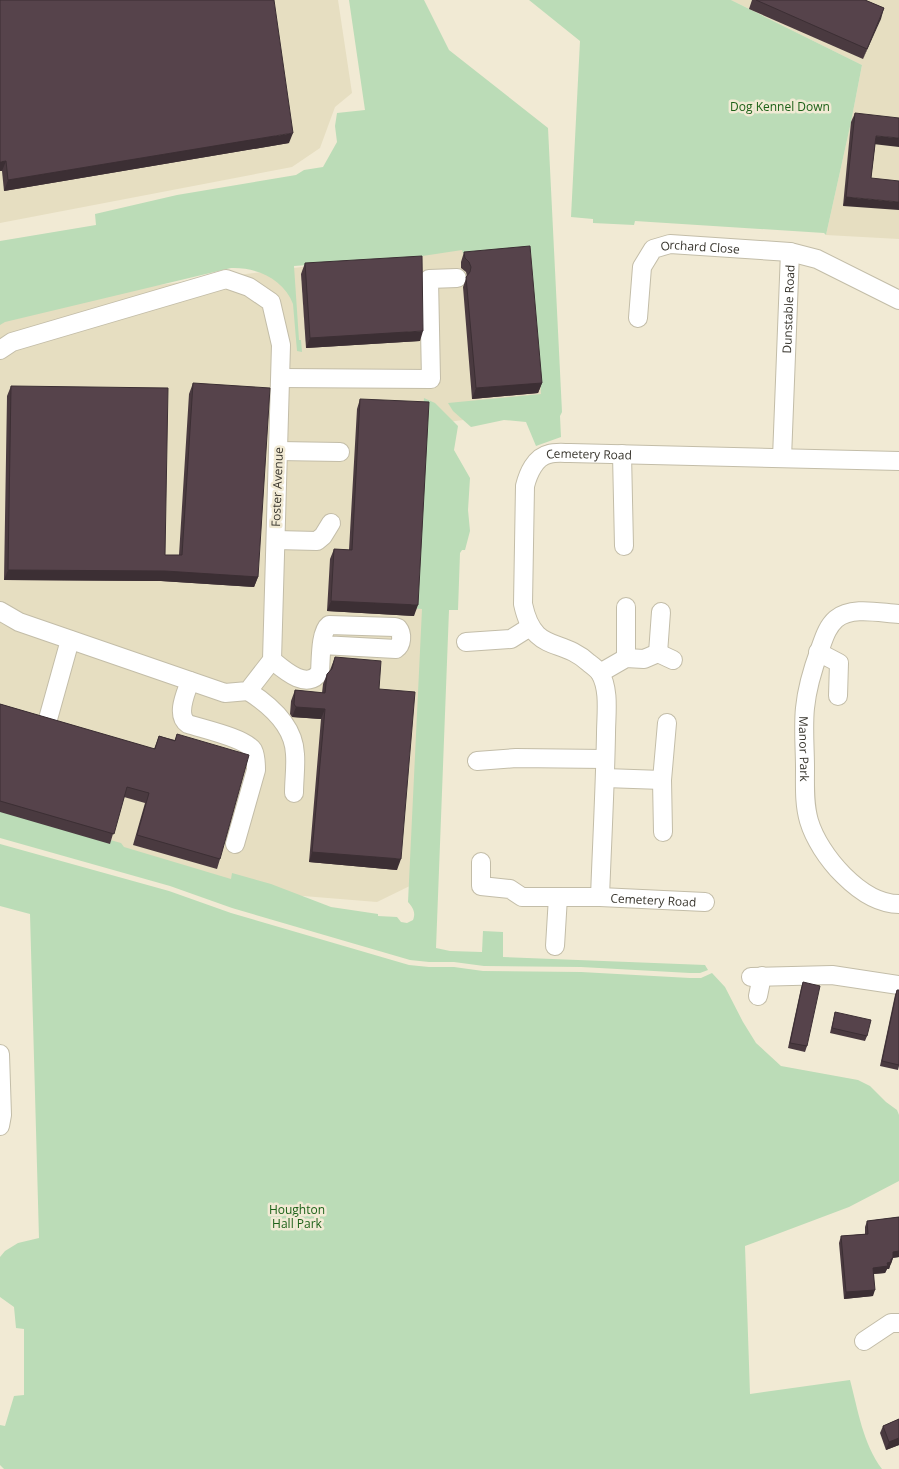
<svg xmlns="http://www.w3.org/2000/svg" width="899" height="1469" font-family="'Open Sans',sans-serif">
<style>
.built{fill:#e6dec1}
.green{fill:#bbdcb7}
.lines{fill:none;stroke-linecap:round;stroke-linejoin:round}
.minor-casing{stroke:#c3bda8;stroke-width:20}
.minor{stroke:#fff;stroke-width:18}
.wall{fill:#4a3a40}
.shaded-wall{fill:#3c2f34}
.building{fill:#56434b;stroke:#3c2f34}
.labels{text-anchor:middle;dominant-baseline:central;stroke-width:5;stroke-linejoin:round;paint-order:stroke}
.park-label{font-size:12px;fill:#1d6118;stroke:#f1ead4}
.street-label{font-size:12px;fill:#37342c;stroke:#f1ead4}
</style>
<rect width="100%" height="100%" fill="#f1ead4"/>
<g class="built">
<polygon points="0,0 338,0 352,93 335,107 320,148 292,167 0,223"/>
<polygon points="731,0 899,0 899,239 826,235 851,122 862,65"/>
<polygon points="532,238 552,398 463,420 441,423 422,880 377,902 193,887 0,825 0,305"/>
</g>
<g class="green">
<path d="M 349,0 L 424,0 L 449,50 L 548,128 L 562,412 L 560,416 L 561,437 L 536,446 L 526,422 L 504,420 L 471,427 L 453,411 L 448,403 L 541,394 L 531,253 L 463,253 L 462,250 L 416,257 L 294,266 L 299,340 L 301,340 L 302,352 L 297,351 L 293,304 C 284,279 256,267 231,268 L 5,322 L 0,325 L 0,241 L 96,225 L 95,214 L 177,195 L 296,175 L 304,170 L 323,167 L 337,142 L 335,126 L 337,113 L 365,110 Z"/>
<polygon points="529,0 731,0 862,65 851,122 826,235 824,233 635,221 634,225 593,223 593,219 571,217 580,41"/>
<path d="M 424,398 L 435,403 L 458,426 L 454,450 L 470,478 L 468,510 L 470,531 L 465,550 L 462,550 L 460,553 L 458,610 L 449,610 L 436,948 L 450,951 L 482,952 L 483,931 L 503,932 L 503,957 L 705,965 L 708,970 L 700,973 L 690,973 L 581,967 L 484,966 L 454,962 L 429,962 L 410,960 L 232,908 L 170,886 L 0,838 L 0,809 L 121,843 L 124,847 L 231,879 L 232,873 L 271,884 L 331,907 L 378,914 L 378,916 L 397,917 L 401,922 L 407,923 L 413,920 C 416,912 413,908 408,902 L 422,609 L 411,608 Z"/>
<path d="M 0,844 L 169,891 L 231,913 L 409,965 L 429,967 L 454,967 L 483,971 L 581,972 L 690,978 L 701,978 L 712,973 L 725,987 L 743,1022 L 756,1043 L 781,1066 L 858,1080 L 870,1086 L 886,1102 L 897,1110 L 899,1115 L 899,1181 L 849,1207 L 745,1246 L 750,1394 L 850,1380 C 858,1410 863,1444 882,1469 L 4,1469 L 0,1465 L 0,1425 L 5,1426 L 14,1396 L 24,1395 L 24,1329 L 16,1328 L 14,1307 L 0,1297 L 0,1257 L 5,1251 L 18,1243 L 39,1238 L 30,914 L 0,906 Z"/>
</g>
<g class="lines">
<g class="minor-casing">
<g id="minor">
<path id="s1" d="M 638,318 L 642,267 L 653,249 L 670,244 L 790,252 L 817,259 L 899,300"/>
<polyline points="0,350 12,342 226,279 249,287 271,302 281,345 272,660 248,691 225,693 19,622 0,611"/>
<polyline points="281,378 431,379 429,279 457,278"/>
<polyline points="279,451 340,452"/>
<polyline points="622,454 624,546"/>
<path id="s2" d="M 782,458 L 790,252"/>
<polyline points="276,540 317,541 323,536 331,523"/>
<path id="s3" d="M 899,614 C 880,613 852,606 836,619 C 827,627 824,638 820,649 C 813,668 807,687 805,708 C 803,727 805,749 805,768 C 805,786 804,804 809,821 C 819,855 861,904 899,904"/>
<polyline points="466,642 511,639 530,627"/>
<polyline points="818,652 839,663 838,696"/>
<polyline points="658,653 661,612"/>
<polyline points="626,658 626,607"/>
<path d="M 272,660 C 284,670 307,691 320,672 C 321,660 320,632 329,625 L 395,627 L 398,628 C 403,634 402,645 396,649 L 322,645"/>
<polyline points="600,673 626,658 644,659 658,653 673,660"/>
<path d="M 190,681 C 186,693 175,715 188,724 C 203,729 245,738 253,750 C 256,756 256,763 256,770 L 235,844"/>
<path d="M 248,691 C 270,705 294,726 295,754 C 296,767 294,780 294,793"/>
<polyline points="48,719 70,640"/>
<polyline points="477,761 516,758 605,759"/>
<polyline points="605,778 662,780"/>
<polyline points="663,832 662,780 667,723"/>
<path id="s4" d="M 481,862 L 481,886 L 510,889 L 522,897 L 600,897 L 705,902"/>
<path id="s5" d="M 600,897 C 602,843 605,788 606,734 C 606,715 610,690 600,673 C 598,670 593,666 589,663 C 560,636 534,655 523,604 L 525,486 C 528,474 535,457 549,454 C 555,452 564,453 570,453 L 899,461"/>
<polyline points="555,946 558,897"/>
<polyline points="751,977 832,975 899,985"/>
<polyline points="758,996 762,976"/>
<polyline points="0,1054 2,1115 0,1126"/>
<polyline points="864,1341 891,1323 899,1323"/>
</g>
</g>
<use href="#minor" class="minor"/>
</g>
<g class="wall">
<polygon points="0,0 289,143 4,191 2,171"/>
<polygon points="752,0 865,0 884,8 863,59 749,9"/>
<polygon points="855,113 875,145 871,178 843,206 851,122"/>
<polygon points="464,252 542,383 538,393 472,399 463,287 467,276 466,272 461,268 461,262"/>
<polygon points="305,263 420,341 306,348 301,274"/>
<polygon points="193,383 258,577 254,587 161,581 4,580 7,396 11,386 165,555 179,555 189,394"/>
<polygon points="360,399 414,616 327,611 330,559 334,549 349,550 357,409"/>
<polygon points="335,657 379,689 397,870 309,862 321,719 292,717 290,714 291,701 295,690 322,693 323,684 327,674 330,670"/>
<polygon points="0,704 154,749 159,736 175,740 177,734 220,859 217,869 133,845 145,803 124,797 110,844 0,812"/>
<polygon points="803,982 807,1046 805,1052 788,1048 801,988"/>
<polygon points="897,990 899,990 899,1066 898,1070 880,1066 895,995"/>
<polygon points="835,1012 867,1036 865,1041 830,1033"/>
<polygon points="899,1217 899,1257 893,1258 891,1264 890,1265 889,1269 887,1269 885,1273 874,1274 873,1296 844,1299 839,1243 841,1236 865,1234 865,1227 867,1221"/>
<polygon points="899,1419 899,1445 886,1450 880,1433 883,1426"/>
</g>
<g class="shaded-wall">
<polygon points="884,8 881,19 863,59 867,49"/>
<polygon points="293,133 289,143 4,191 8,180"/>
<polygon points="876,136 899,138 899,147 873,144"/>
<polygon points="6,161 2,171 0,171 0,162"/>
<polygon points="846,197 899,202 899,210 843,206"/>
<polygon points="423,331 420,341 306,348 310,338"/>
<polygon points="542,383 538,393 472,399 476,388"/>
<polygon points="8,570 165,571 258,577 254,587 161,581 4,580"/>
<polygon points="331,601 418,605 414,616 327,611"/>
<polygon points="296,707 325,709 321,719 292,717"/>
<polygon points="312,852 401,859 397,870 309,862"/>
<polygon points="899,1251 899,1257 890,1258 893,1252"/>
<polygon points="893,1258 889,1269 887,1269 885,1273 871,1274 873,1268 887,1263 891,1259"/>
<polygon points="875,1290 873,1296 844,1299 846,1292"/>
<polygon points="899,1438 899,1445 886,1450 889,1442"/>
</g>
<g class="building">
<polygon points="0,0 274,0 293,133 8,180 6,161 0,162"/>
<polygon points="756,0 865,0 884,8 867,49"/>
<polygon points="855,113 899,118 899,138 876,136 871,178 899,181 899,202 846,197"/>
<polygon points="530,246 542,383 476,388 466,277 470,272 471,267 469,262 465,258 464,252"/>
<polygon points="422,256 423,331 310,338 305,263"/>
<polygon points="193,383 270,388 258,577 165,571 8,570 11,386 168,388 165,555 182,555"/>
<polygon points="360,399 429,402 418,605 331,601 334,549 352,550"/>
<polygon points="335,657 381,661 379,689 415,692 401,859 312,852 325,709 296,707 294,704 295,690 325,693 327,674 332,669"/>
<polygon points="0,704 155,749 159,736 175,741 177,734 249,755 220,859 137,835 149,793 127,787 114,834 0,801"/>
<polygon points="803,982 820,986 807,1046 790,1043"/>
<polygon points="897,990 899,990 899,1065 882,1061"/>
<polygon points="835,1012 871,1020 867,1036 832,1028"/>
<polygon points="899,1217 899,1251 893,1252 893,1258 891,1259 891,1262 887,1263 888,1266 873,1268 875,1290 846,1292 841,1236 868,1234 867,1221"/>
<polygon points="899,1419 899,1438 889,1442 883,1426"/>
</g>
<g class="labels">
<g class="park-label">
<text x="780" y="106">Dog Kennel Down</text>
<text x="297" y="1209">Houghton<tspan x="297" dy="14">Hall Park</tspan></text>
</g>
<g class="street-label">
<text stroke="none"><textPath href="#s1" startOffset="120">Orchard Close</textPath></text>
<text stroke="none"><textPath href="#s2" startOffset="149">Dunstable Road</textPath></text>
<text stroke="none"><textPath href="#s5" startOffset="534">Cemetery Road</textPath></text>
<text transform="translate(277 487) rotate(-88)">Foster Avenue</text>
<text stroke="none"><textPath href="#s3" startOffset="201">Manor Park</textPath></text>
<text stroke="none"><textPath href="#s4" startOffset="199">Cemetery Road</textPath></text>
</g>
</g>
</svg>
